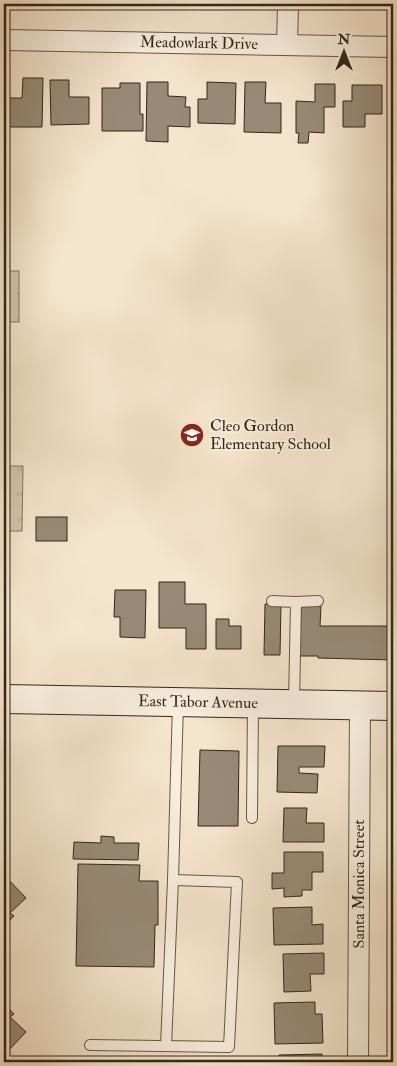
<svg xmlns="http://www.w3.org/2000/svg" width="397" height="1066" font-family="'IM FELL Double Pica',serif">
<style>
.park{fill:url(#park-tufts);stroke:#847664}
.building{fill:#988a77;stroke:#33271a}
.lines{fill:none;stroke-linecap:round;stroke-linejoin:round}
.lane-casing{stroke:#645647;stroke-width:12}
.street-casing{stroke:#645647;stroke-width:22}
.secondary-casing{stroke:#33271a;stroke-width:30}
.lane{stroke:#f8eede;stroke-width:10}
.street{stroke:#f8eede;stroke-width:20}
.secondary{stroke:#f8eede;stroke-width:28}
.labels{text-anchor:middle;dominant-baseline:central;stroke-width:4;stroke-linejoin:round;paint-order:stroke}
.street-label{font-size:16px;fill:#33271a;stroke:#f8eede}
.poi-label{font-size:16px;fill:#33271a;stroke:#f8eede;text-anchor:start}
</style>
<defs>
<pattern id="park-tufts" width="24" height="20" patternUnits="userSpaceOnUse" patternTransform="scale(1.25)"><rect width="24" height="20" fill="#d4c5af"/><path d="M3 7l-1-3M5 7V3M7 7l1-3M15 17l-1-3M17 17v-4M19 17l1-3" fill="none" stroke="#b6a996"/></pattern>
</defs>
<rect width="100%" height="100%" fill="#f5e5cd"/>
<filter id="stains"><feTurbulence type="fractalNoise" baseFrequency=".004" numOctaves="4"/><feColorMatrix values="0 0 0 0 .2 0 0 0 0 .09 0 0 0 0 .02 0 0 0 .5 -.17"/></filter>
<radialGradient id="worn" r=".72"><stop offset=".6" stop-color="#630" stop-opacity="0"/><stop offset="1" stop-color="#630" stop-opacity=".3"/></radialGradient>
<g class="park">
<rect x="4" y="271" width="15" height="51"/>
<polygon points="4,466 23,466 22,531 4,531"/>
</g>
<g class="building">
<rect x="341" y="4" width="20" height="3"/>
<polygon points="23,78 43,78 42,127 5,127 6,98 22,98"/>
<polygon points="50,80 69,80 69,97 89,97 89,124 51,125"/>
<polygon points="147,82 168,82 168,96 186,97 185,107 190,107 190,127 168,126 168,142 146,141"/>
<polygon points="207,82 236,83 235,124 198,123 198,99 207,99"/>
<polygon points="245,82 266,82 265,103 281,103 281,133 244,132"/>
<polygon points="120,83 140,83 140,114 143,114 143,131 102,131 102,88 120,88"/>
<polygon points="315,84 335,84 335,107 324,107 324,133 309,132 308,143 298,143 299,133 296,133 296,101 315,102"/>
<polygon points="352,85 382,85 382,114 365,114 365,127 343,127 343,101 352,101"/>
<rect x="36" y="517" width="31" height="24"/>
<polygon points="159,582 185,582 185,604 206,604 206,649 186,649 186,628 159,628"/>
<polygon points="115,590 146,590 145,638 120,637 120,617 114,617"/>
<polygon points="265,604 281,604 280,655 264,655"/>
<polygon points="301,606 321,606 320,626 393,626 393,660 318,658 318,656 300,656"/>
<polygon points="216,619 229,619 229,626 241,626 241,649 216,649"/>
<polygon points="278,746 325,746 324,767 299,767 299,773 318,774 317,793 277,792"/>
<rect x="392" y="748" width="1" height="21"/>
<polygon points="200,750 239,751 238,826 198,826"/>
<polygon points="284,808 307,808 306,823 324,823 324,842 283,842"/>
<rect x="392" y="822" width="1" height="28"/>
<polygon points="101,836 114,837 114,843 139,843 138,860 73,859 74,842 101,843"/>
<polygon points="284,852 323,852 323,872 312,872 312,890 302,890 302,896 284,897 284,888 272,889 272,873 284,873"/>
<polygon points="78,864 140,865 139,881 158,881 158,925 155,925 154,967 76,966"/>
<polygon points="6,877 26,898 10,913 14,916 4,926 4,879"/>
<polygon points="312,907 312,925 323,924 323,944 274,945 273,908"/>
<polygon points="324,953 324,974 310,974 311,991 284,992 283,954"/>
<polygon points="315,1002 315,1014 322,1014 323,1043 275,1044 274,1003"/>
<polygon points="4,1004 14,1014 10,1017 26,1032 6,1053 4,1050"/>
<polygon points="322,1054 322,1062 279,1062 279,1055"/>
</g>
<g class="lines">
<g class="lane-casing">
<g id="lane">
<polyline points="272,601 296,602 294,703"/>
<polyline points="296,602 318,601"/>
<polyline points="252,818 253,704"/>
<polyline points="90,1045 229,1047 237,882 173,880 178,703"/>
<polyline points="166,1046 173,880"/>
</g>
</g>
<g class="street-casing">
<g id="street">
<polyline points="4,40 393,47"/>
<polyline points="287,45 288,4"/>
<polyline points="358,1062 360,705"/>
</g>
</g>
<g class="secondary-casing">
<polyline id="secondary" points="4,699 393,706"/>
</g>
<use href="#lane" class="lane"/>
<use href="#street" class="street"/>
<use href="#secondary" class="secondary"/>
</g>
<defs>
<g id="school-disc" transform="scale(1.25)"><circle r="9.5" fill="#8f2418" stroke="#f8eede"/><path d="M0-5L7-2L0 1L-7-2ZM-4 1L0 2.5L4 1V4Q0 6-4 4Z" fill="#fff"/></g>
</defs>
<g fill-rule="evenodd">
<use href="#school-disc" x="192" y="435"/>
</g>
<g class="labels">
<g class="street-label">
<text transform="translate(199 43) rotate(1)">Meadowlark Drive</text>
<text transform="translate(198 702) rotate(1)">East Tabor Avenue</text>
<text transform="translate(359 884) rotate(-90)">Santa Monica Street</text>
</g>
<g class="poi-label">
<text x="210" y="426">Cleo Gordon<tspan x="210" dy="18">Elementary School</tspan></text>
</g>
</g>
<rect width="397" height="1066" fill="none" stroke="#f5e5cd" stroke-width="20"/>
<rect x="5" y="5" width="387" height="1056" fill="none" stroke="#33271a" stroke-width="2.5"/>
<rect x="10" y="10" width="377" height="1046" fill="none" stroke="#33271a"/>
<g transform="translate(344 52)" stroke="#f8eede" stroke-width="4" paint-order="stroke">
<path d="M0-4L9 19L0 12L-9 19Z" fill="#33271a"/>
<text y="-8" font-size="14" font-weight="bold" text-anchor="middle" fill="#33271a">N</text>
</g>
<rect width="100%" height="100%" filter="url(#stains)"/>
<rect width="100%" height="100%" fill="url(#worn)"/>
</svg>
